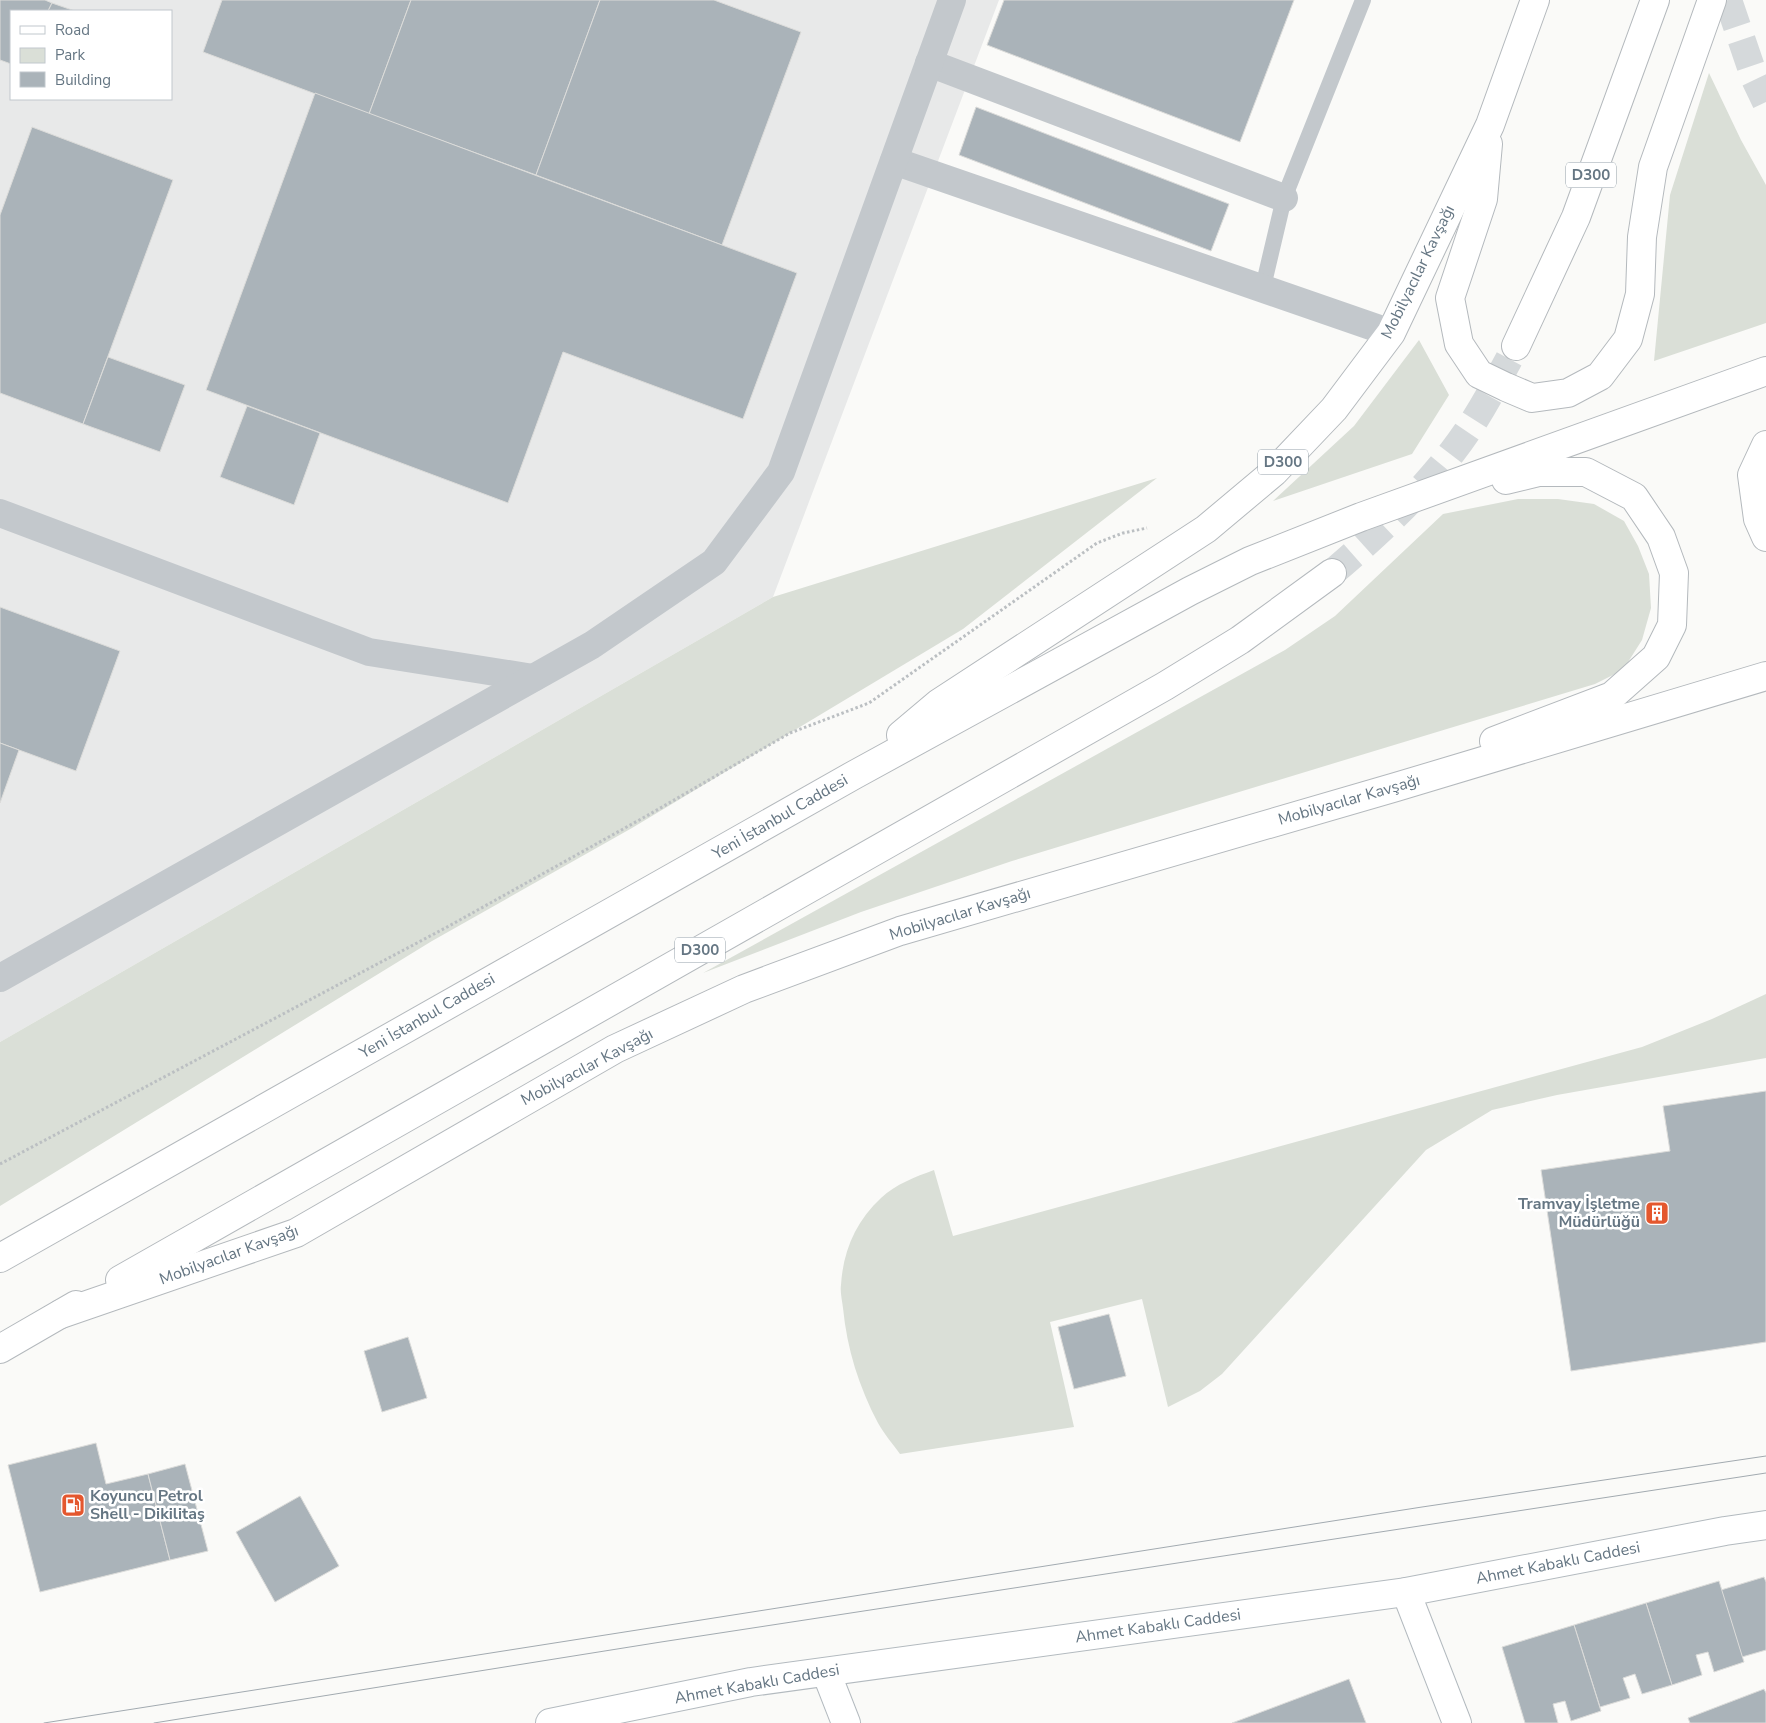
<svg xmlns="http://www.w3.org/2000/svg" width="1766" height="1723" font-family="'Nunito Sans',sans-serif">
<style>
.built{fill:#e8e9e9;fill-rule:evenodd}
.green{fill:#dadfd7}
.building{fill:#aab3b9;stroke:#dcdcda}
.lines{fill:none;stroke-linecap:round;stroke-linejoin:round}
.highway-tunnel{stroke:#d5d9db;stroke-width:28;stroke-dasharray:28 14;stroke-linecap:butt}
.secondary-casing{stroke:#b3babf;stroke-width:30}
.highway-casing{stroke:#b4b9bd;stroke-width:30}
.path{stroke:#bbbfc2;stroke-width:3;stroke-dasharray:2.5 2.5;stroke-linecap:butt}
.lane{stroke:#c3c8cc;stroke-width:16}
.street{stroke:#c3c8cc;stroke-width:28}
.secondary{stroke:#fff;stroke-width:28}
.highway{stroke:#fff;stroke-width:28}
.tram{stroke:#a2aab0;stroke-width:1}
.labels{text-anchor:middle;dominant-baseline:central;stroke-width:5;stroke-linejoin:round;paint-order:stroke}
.shield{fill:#fff;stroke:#939fa8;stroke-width:1}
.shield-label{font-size:15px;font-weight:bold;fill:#657683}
.street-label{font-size:16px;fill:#657683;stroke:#fff}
.poi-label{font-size:16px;font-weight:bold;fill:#657683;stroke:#fff;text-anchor:end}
</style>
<rect width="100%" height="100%" fill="#fafaf8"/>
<path class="built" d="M 0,0 L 999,0 L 773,597 L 0,1042 ZM 11,11 L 171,11 L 171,99 L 11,99 Z"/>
<g class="green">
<polygon points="1709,73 1741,140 1766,185 1766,323 1654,361 1670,195"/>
<polygon points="1419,340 1449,395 1412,454 1273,501 1354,426"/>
<polygon points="1157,478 963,629 632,828 432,941 0,1206 0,1042 773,597"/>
<polygon points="1518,499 1558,499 1594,504 1624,521 1638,546 1649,574 1651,608 1642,640 1623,670 1595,684 1012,861 861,912 703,973 1285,650 1335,616 1443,514"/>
<path d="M 1766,994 L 1766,1058 L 1557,1095 L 1492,1110 L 1426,1150 L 1222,1374 L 1200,1391 L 1168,1407 L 1142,1299 L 1050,1322 L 1074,1427 L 900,1454 C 893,1444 884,1434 878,1423 C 859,1387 847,1349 843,1308 C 842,1300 840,1292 841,1285 C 843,1251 856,1221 881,1198 C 896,1184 915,1177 934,1170 L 953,1236 L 1642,1047 L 1712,1019 Z"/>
</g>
<g class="building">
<polygon points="0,0 45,0 52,3 48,11 11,11 11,64 0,60"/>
<polygon points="222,0 411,0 369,114 203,52"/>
<polygon points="411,0 600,0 536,175 369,114"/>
<polygon points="600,0 714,0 801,32 722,245 536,175"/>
<polygon points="1004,0 1294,0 1240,142 987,45"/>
<polygon points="52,3 75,11 48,11"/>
<polygon points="315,93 797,273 743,419 563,352 508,503 206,390"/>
<polygon points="976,107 1229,204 1211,251 959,155"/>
<polygon points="32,127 173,180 83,424 0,393 0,215"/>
<polygon points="108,357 185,385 160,452 83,424"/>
<polygon points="247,406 320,433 294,505 220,477"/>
<polygon points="0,607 120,651 76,771 0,743"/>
<polygon points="0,743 19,750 0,803"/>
<polygon points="1766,1091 1766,1342 1571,1371 1541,1170 1670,1151 1663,1106"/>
<polygon points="1109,1314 1126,1376 1074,1389 1058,1327"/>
<polygon points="408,1337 427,1398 382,1412 364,1351"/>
<polygon points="96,1443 106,1484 148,1474 170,1560 40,1592 8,1465"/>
<polygon points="185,1464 208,1551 170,1560 148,1474"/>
<polygon points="300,1496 339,1566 275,1602 236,1532"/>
<polygon points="1764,1577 1766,1582 1766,1650 1742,1657 1721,1590"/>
<polygon points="1719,1581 1744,1662 1714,1672 1708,1652 1696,1655 1702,1675 1672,1685 1646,1603"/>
<polygon points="1646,1603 1672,1685 1642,1694 1635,1674 1623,1678 1630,1698 1600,1707 1574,1625"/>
<polygon points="1574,1625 1601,1711 1571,1721 1565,1701 1553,1704 1558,1723 1525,1723 1502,1647"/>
<polygon points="1349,1679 1366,1723 1232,1723"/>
<polygon points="1764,1689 1766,1693 1766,1723 1690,1723 1688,1718"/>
</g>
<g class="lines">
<g class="highway-tunnel">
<polyline points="1728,0 1755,79 1766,102"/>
<path d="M 1332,573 C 1375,536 1419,496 1453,451 C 1478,419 1497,381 1516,346"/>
</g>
<g class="secondary-casing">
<g id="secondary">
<polyline points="1406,1592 1457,1723"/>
<polyline points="826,1672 846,1723"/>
<polyline points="550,1723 751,1682 1406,1592 1725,1531 1766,1525"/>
</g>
</g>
<g class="highway-casing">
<g id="highway">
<polyline points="1488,144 1483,199 1450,298 1459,344 1479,374 1506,387 1532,398 1568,393 1600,376 1628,339 1640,294 1642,237 1653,167 1712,0"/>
<polyline points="1516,346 1576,217 1655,0"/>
<polyline points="1766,445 1752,475 1758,519 1766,537"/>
<polyline points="901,735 939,703 1206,529 1274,472 1334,409 1391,333 1490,125 1535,0"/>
<polyline points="1494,741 1612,696 1656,657 1672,625 1674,573 1661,537 1634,497 1586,472 1539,472 1506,480"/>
<polyline points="0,1258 854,775 1190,591 1250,561 1361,517 1766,371"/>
<polyline points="120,1280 1165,686 1240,640 1332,573"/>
<polyline points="61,1314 296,1233 615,1049 744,989 900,931 1396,787 1766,676"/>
<polyline points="0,1349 76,1305"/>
</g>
</g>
<polyline class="path" points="0,1164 449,926 650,814 790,733 869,703 1097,543 1123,533 1147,528"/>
<polyline class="lane" points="1263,287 1284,198 1363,0"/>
<g class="street">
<polyline points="929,63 1284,198"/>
<polyline points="894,161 1391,333"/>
<polyline points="0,513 369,652 533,678"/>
<polyline points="0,978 592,645 714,562 781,472 952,0"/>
</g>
<use href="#secondary" class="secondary"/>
<use href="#highway" class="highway"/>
<g class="tram">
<polyline points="44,1723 1422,1507 1766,1456"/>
<polyline points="154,1723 661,1642 1766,1473"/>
</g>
</g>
<defs>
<g id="building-square" transform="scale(1.25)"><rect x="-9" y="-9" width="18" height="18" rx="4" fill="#e4572e" stroke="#fff"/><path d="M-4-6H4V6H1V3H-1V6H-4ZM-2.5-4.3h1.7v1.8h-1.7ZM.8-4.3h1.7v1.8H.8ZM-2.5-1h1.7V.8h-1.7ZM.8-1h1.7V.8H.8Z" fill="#fff"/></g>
<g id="fuel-square" transform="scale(1.25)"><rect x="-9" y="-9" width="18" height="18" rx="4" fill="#e4572e" stroke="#fff"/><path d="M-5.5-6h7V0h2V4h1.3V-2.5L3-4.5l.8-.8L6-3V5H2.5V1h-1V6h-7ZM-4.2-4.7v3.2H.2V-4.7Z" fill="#fff"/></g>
</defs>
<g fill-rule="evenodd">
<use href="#building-square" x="1657" y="1213"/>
<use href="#fuel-square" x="73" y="1505"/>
</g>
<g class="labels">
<g class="shield">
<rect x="1566" y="162.5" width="50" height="25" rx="4"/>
<rect x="1258" y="449.5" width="50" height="25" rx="4"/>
<rect x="675" y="937.5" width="50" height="25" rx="4"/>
</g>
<g class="shield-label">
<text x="1591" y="175">D300</text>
<text x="1283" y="462">D300</text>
<text x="700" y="950">D300</text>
</g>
<g class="street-label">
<text transform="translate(1418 272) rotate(-64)">Mobilyacılar Kavşağı</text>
<text transform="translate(1349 800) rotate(-16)">Mobilyacılar Kavşağı</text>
<text transform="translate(780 817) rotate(-30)">Yeni İstanbul Caddesi</text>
<text transform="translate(960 914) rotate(-17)">Mobilyacılar Kavşağı</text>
<text transform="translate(427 1016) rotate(-30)">Yeni İstanbul Caddesi</text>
<text transform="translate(587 1067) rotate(-28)">Mobilyacılar Kavşağı</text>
<text transform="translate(229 1255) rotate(-20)">Mobilyacılar Kavşağı</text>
<text transform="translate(1558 1563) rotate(-11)">Ahmet Kabaklı Caddesi</text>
<text transform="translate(1158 1626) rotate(-8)">Ahmet Kabaklı Caddesi</text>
<text transform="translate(757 1684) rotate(-10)">Ahmet Kabaklı Caddesi</text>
</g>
<g class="poi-label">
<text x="1640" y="1204">Tramvay İşletme<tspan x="1640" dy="18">Müdürlüğü</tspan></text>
<text x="90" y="1496" text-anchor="start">Koyuncu Petrol<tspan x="90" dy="18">Shell - Dikilitaş</tspan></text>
</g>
</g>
<rect x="10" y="10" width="162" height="90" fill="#ffffff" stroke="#c1c8cd"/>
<rect x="20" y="26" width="25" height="8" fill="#ffffff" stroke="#c1c8cd"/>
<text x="55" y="35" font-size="15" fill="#657683">Road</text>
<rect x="20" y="48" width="25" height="15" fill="#dadfd7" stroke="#c1c8cd"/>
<text x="55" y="60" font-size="15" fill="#657683">Park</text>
<rect x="20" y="72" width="25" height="15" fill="#aab3b9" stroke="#c1c8cd"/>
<text x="55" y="85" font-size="15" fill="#657683">Building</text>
</svg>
